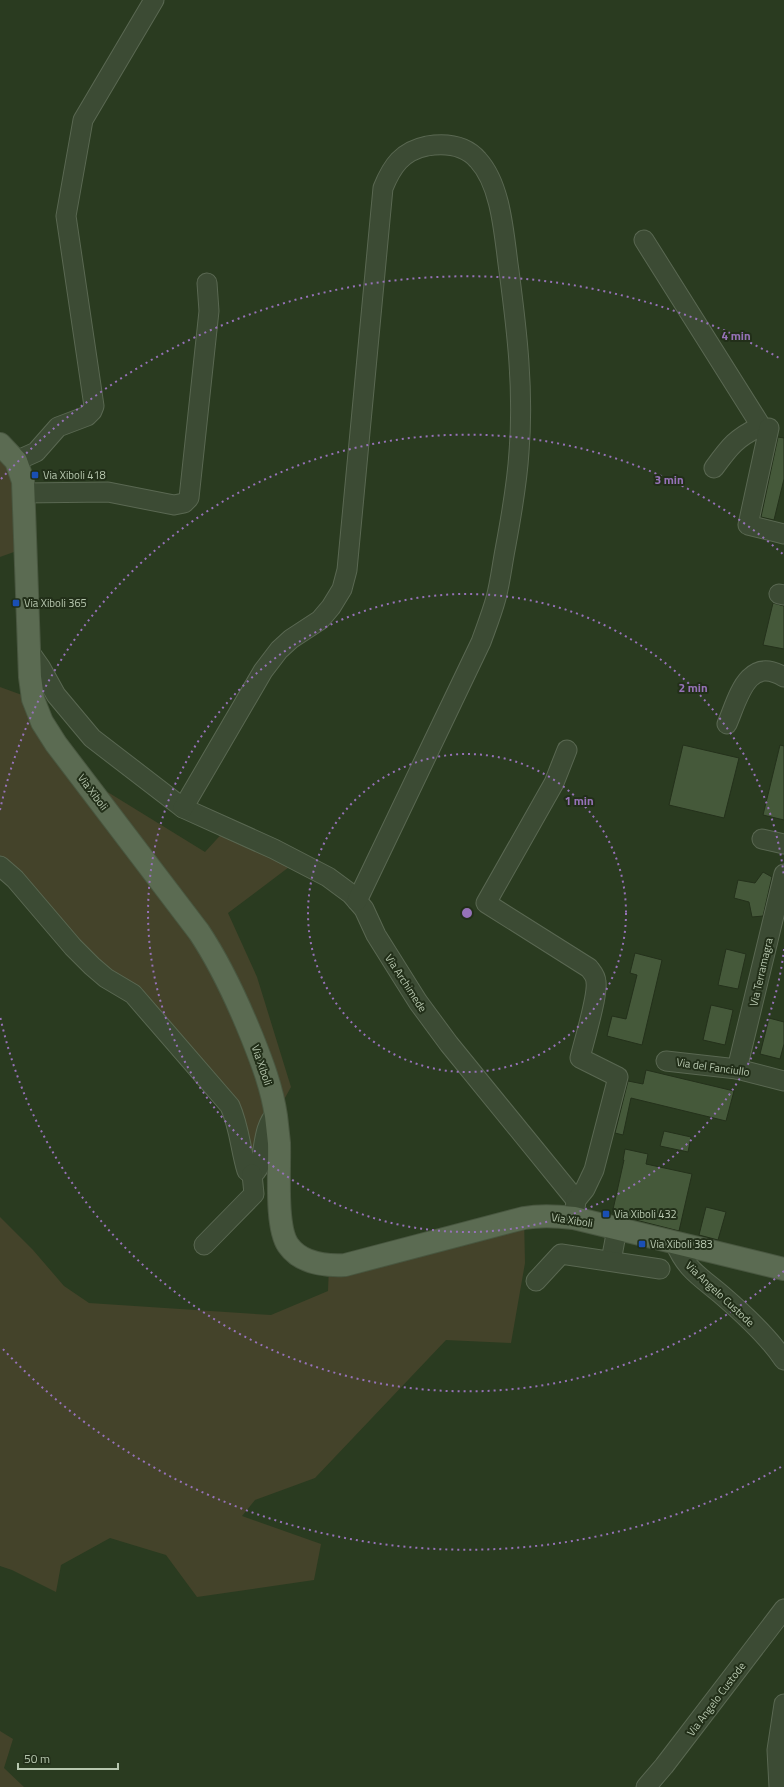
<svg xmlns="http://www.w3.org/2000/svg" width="784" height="1787" font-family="'Titillium Web',sans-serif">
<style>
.green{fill:#44432a}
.building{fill:#45593a;stroke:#24311b}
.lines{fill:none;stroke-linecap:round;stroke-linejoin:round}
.minor-casing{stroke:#5a6852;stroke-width:21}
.major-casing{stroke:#495740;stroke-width:24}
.minor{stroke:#3c4b34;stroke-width:19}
.major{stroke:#5b6b52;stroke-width:22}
.ring{fill:none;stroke:#9672b8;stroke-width:2;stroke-dasharray:2 4}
.transit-dot{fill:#1a4fb4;stroke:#222f19;stroke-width:1.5}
.labels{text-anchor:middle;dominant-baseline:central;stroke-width:4;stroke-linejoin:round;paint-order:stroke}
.poi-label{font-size:11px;fill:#b7c7af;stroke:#222f19;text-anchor:start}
.street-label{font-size:11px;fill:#b7c7af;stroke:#222f19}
.centre{fill:#9672b8;stroke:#222f19;stroke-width:2}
.ring-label{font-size:12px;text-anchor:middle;font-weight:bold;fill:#9672b8;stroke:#222f19;stroke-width:4;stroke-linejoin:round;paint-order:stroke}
</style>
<rect width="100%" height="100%" fill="#2a3b20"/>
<g class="green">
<polygon points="0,444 16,461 25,548 0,557"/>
<polygon points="0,687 33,699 80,775 205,852 227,828 297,861 228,913 257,977 291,1087 276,1114 256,1172 230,1106 0,866"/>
<polygon points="0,1217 33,1250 64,1286 89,1303 271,1315 328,1291 329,1266 524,1218 525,1263 511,1343 446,1340 315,1478 255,1500 242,1516 321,1544 314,1580 197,1597 166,1555 110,1538 61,1565 56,1592 12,1570 0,1566"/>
<polygon points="0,1731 13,1739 4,1768 24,1787 0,1787"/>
</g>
<g class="building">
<polygon points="778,437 784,438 784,479 774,520 761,517"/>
<polygon points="773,603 784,606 784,649 763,645"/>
<polygon points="683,745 739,758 724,818 669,805"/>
<polygon points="780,745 784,746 784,820 763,815"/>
<polygon points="763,872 772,877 763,916 752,917 749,902 734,898 738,880 755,883"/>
<polygon points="726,949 746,954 738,989 718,985"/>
<polygon points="635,953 662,960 642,1045 607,1036 612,1016 626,1019 637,975 630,973"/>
<polygon points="711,1005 733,1010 725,1045 703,1040"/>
<polygon points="769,1018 784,1022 784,1044 780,1059 760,1054"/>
<polygon points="646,1070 734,1091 726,1121 631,1098 623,1135 615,1133 628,1081 643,1084"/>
<polygon points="664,1131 691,1137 688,1152 660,1146"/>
<polygon points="625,1149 648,1154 646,1164 692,1174 679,1231 612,1214 624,1160 623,1160"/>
<polygon points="706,1207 726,1212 718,1240 699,1235"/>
</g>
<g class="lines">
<g class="minor-casing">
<g id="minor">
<path d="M 644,240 L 761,426 C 736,438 730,446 714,468"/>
<polyline points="769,428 748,525 784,534"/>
<polyline points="16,461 36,452 58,427 87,416 92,411 94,406 66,216 83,120 154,0"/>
<polyline points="23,493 108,492 174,505 184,503 189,498 209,311 207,283"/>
<polyline points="779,594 784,595"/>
<polyline points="29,651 41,668 56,695 92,738 183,808 274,849 328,877 351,894 364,909 376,935 418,1002 449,1044 576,1200 574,1218"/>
<path d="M 727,724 C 738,699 747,655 784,677"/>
<path d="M 567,750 L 554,783 L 486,903 L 589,968 C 592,972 596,976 596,982 C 598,996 584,1041 580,1058 L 618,1077 L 594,1170 L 585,1189 L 576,1200"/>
<path d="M 183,808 L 263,671 L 279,650 L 291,639 L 320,620 L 331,607 L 342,589 L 347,570 L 383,188 C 392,166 402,151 427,146 C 446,143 465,145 478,160 C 502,186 504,237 509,271 C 517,331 524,391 519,452 C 517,485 511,518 505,550 C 502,566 500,583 496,598 C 492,613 486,628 481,642 L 357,901"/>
<polyline points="762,839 784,844"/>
<path d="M 0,866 L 15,879 L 73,947 L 92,966 L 106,978 L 133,994 L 230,1106 C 240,1129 240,1148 247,1171 L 252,1174 C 267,1169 259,1129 276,1114"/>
<polyline points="666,1061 737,1069 784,1081"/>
<polyline points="737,1069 784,874"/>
<path d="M 675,1243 C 687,1271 701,1277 723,1296 C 745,1315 768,1336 784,1360"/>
<polyline points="204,1245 254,1194 252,1174"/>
<polyline points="611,1261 617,1229"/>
<polyline points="536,1281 561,1254 660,1269"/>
<polyline points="646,1787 664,1766 784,1609"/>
<polyline points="779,1787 777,1750 784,1704"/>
</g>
</g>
<g class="major-casing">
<path id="major" d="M 0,444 L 16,461 L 23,481 L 30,677 L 33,699 L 42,722 L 56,744 L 199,932 C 221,965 237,1000 252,1037 C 262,1062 272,1088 276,1116 C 277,1124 278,1134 279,1143 C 280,1167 275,1226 288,1245 C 301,1264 325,1266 345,1265 L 524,1218 C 541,1215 557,1216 574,1218 L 784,1269"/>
</g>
<use href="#minor" class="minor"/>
<use href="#major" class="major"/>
</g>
<g class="ring">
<circle cx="467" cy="913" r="159"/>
<path d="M784 949A319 319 0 1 1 784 877"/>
<path d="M784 1271A478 478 0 0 1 0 1016M0 810A478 478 0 0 1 784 555"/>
<path d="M781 1467A637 637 0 0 1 1 1347M1 479A637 637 0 0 1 781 359"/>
</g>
<g class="transit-dot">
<rect x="31" y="471" width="8" height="8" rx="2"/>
<rect x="12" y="599" width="8" height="8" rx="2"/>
<rect x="602" y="1210" width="8" height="8" rx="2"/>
<rect x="638" y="1240" width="8" height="8" rx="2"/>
</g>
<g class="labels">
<g class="poi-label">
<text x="43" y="475">Via Xiboli 418</text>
<text x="24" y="603">Via Xiboli 365</text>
<text x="614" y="1214">Via Xiboli 432</text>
<text x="650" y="1244">Via Xiboli 383</text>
</g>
<g class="street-label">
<text transform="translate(93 792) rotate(53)">Via Xiboli</text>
<text transform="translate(761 972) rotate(-77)">Via Terramagra</text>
<text transform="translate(406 983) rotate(57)">Via Archimede</text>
<text transform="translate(262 1065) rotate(71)">Via Xiboli</text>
<text transform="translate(713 1067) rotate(8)">Via del Fanciullo</text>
<text transform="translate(572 1220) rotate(9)">Via Xiboli</text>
<text transform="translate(720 1294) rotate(43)">Via Angelo Custode</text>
<text transform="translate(716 1699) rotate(-53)">Via Angelo Custode</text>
</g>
</g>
<circle cx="467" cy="913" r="6" class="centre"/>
<g class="ring-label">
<text x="736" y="340">4 min</text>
<text x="669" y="484">3 min</text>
<text x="693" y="692">2 min</text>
<text x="579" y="805">1 min</text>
</g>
<path d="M18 1763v6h100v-6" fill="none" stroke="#b7c7af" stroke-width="2"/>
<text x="24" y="1763" font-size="12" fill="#b7c7af" stroke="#222f19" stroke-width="3" paint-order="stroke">50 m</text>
</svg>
